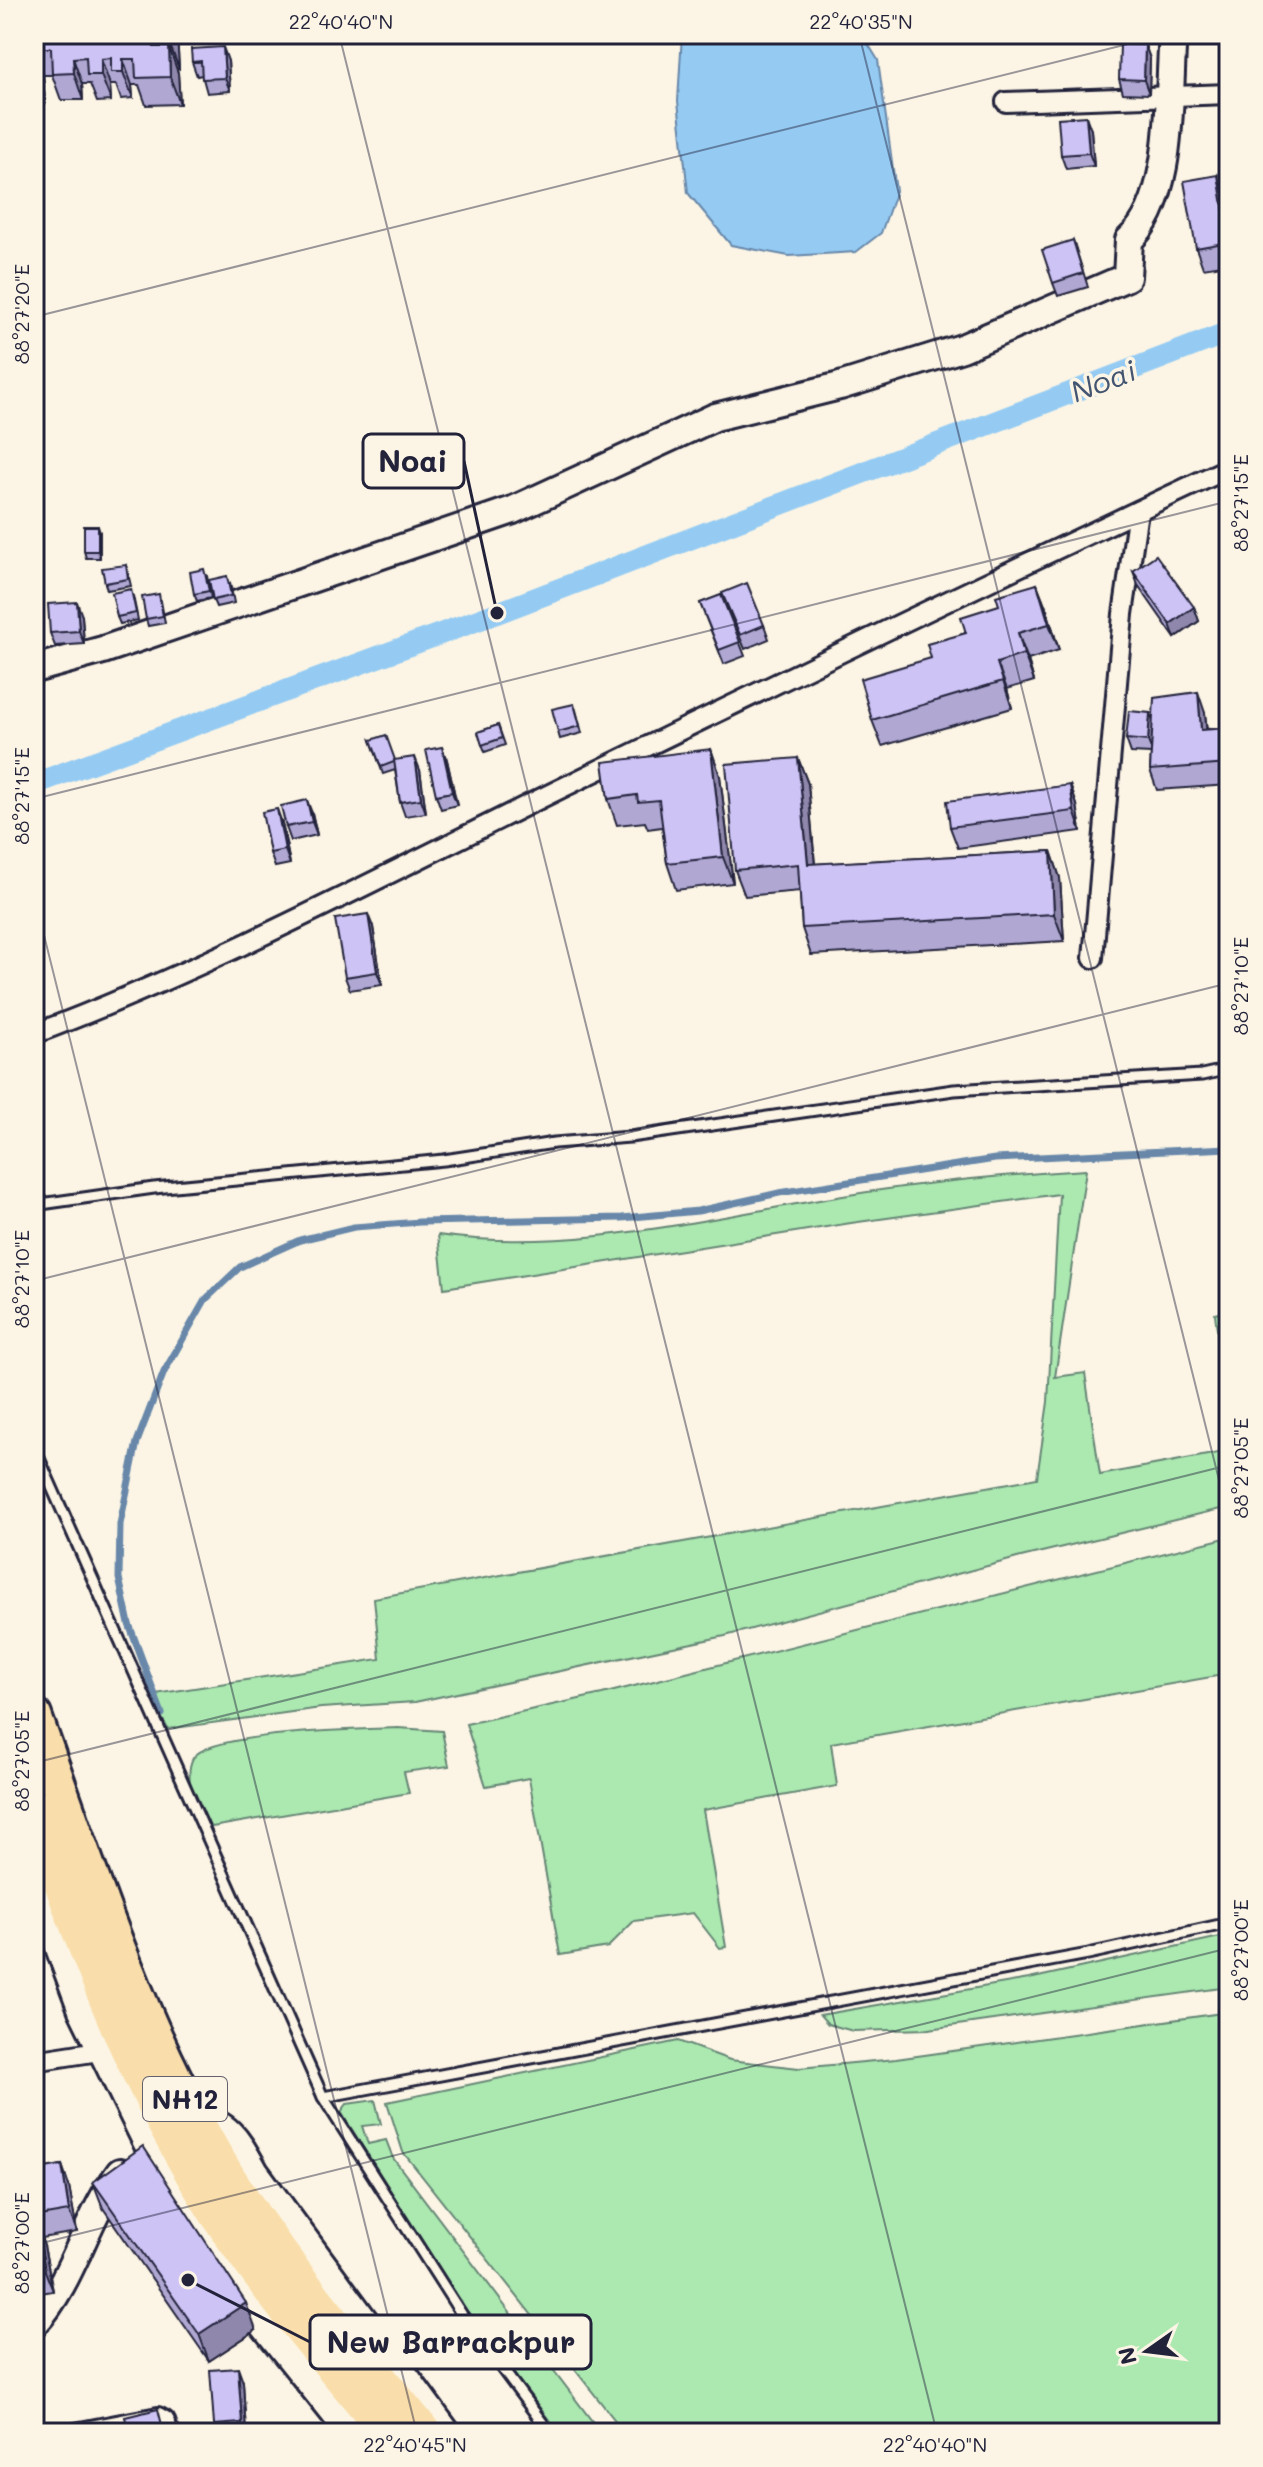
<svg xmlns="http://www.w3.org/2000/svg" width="1263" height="2467" font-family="Mali,sans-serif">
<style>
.green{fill:#abe9b0;stroke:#668676;stroke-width:2}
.water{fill:#95cbf3;stroke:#6787a9;stroke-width:2}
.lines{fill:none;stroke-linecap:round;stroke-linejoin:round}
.stream{stroke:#6787a9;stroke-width:7}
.canal{stroke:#95cbf3;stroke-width:22}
.lane-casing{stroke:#22223b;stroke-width:15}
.street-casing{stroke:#22223b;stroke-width:24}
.secondary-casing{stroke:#22223b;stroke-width:32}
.highway-casing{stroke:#22223b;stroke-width:40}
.lane{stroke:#fcf5e5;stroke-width:9}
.street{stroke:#fcf5e5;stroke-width:18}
.secondary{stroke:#fcf5e5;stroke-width:26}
.highway{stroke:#f9deab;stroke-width:34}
.wall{fill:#b0a8d3;stroke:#22223b;stroke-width:2}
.shaded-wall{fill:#9088ac;stroke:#22223b;stroke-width:2}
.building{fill:#cdc3f5;stroke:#22223b;stroke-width:2}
.ticks{fill:none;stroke:#22223b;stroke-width:2;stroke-opacity:0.45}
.labels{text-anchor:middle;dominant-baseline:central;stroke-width:7;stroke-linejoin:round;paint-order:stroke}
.shield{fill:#fcf5e5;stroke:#63616e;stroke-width:2}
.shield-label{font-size:26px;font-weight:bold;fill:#22223b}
.water-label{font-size:30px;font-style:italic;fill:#445572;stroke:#fcf5e5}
.leader{fill:none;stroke:#22223b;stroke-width:3}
.callout-dot{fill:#22223b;stroke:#fcf5e5;stroke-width:3}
.callout{fill:#fcf5e5;stroke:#22223b;stroke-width:3}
.callout-label{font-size:30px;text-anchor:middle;font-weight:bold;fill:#22223b}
.neatline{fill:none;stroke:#22223b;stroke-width:3}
.ticks-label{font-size:20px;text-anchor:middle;fill:#22223b}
</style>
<rect width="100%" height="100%" fill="#fcf5e5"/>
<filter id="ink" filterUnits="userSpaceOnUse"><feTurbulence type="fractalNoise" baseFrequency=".0125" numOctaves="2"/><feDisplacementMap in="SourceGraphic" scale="16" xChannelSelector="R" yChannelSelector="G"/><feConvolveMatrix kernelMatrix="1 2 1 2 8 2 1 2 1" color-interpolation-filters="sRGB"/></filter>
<g filter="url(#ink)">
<g class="green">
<path d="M 1086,1170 L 1055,1377 L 1085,1373 L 1100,1475 L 1229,1451 L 1229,1507 L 1021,1557 L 725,1636 L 415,1702 L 321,1708 L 168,1729 L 149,1695 L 380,1659 L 374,1598 L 1037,1478 L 1048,1402 L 1059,1194 L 851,1223 L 444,1288 L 438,1235 C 571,1254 707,1218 837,1197 C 919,1183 1003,1175 1086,1170 Z"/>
<polygon points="1229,1311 1229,1424 1215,1314"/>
<polygon points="1229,1537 1229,1674 831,1743 837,1786 703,1810 726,1947 720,1948 693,1913 634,1921 608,1947 560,1955 529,1778 486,1786 466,1724 602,1694"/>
<path d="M 398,1728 L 442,1731 L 449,1766 L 404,1772 L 409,1793 L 206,1828 C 199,1808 182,1779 193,1758 C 208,1732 365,1729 398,1728 Z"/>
<polygon points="1229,1935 1229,1987 929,2029 853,2031 828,2024 820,2015 1029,1979"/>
<polygon points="1229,2012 1229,2433 625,2433 403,2152 387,2102 678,2041 730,2060 799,2068 896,2059"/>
<polygon points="375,2100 381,2124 362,2126 368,2144 386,2140 393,2158 601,2433 559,2433 469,2315 341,2112 347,2104"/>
</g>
<polygon class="water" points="682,34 862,34 878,60 896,191 881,233 856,252 789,256 731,245 688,193 678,101"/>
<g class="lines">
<polyline class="stream" points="162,1714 129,1624 119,1578 120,1524 137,1442 164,1372 205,1300 240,1267 300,1240 354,1227 420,1222 622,1218 698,1211 779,1193 995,1159 1229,1148"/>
<polyline class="canal" points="34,784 497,613 1229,332"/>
<g class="lane-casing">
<g id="lane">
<polyline points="34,1205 154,1188 444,1160 554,1143 630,1137 954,1090 1202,1075 1229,1069"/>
<polyline points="34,1447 323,2097 462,2315 550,2433"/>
<polyline points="323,2097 1088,1954 1229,1923"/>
</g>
</g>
<g class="street-casing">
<g id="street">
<polyline points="1006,102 1229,94"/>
<polyline points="1093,958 1123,614 1138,511"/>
<path d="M 34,1034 C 217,965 388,873 564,787 C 785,679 1006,572 1229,468"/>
<polyline points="34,2061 112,2049"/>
<polyline points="75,2433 158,2417 165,2421 169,2433"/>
</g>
</g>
<g class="secondary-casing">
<g id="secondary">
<path d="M 34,669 L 103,650 L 513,510 L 715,417 L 840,386 L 962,348 L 1127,277 L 1129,240 C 1175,200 1168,92 1173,34"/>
<polyline points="34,1880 82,2010 147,2143 234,2288 350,2433"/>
<path d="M 193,2115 C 230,2124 237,2140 255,2172 L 447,2433"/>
<path d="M 34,2324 C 74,2280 85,2219 120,2172"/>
</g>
</g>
<g class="highway-casing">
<g id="highway">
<path d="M 34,1716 C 85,1858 131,2005 205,2137 C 264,2244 348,2339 425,2433"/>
<path d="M 34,1807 C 88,1963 148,2122 246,2257 C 289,2318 340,2375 387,2433"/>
</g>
</g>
<use href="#lane" class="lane"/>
<use href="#street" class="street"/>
<use href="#secondary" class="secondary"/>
<use href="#highway" class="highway"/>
</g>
<g class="wall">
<polygon points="34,34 78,36 97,35 97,34 177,34 179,69 177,69 178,73 180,104 146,105 139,85 132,85 133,98 121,99 116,85 110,85 111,101 97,102 90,84 82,84 83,100 61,100 52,75 43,75 45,104 34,104"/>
<polygon points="1145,45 1150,59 1149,94 1123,93 1119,79"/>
<polygon points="228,61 230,91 207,93 202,75 197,76 192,62"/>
<polygon points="1091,130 1094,166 1066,169 1061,155"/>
<polygon points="1218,175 1225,195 1229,218 1229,264 1203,268 1196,248"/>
<polygon points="1073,240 1088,287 1058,296 1053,283"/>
<polygon points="100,533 100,558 86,558 84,551"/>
<polygon points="126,565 131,586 107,590 105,583"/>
<polygon points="1133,571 1194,607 1199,621 1175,638 1138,585"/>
<polygon points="207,576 211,598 197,601 194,594"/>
<polygon points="230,583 234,603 216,607 213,600"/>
<polygon points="1037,584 1047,610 1059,650 1028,660 1034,681 1007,689 1012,708 882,746 872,720 931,658 999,605"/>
<polygon points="721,595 745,656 724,664 700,603"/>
<polygon points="133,596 138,620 120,624 117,617"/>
<polygon points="161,601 165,623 148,626 146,619"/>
<polygon points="727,606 764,625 769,639 745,649"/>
<polygon points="82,616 84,644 55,646 50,633"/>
<polygon points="576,710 582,733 560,739 558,732"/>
<polygon points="1205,713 1207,729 1229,728 1229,785 1157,790 1150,770 1151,754 1131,753 1126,739 1153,720"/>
<polygon points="498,725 505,745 485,752 478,732"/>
<polygon points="371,740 395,760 420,770 426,813 405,816 400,802 395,770 383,774"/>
<polygon points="711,749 720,776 733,883 676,890 667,863 662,827 648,829 645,822 617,825 608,799"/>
<polygon points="798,758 808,784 815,864 1051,851 1060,878 1064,941 811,955 802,928 800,891 745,896 735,870"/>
<polygon points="447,760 457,805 441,809 436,795"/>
<polygon points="1070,785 1077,805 1081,831 958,848 950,827"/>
<polygon points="312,813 317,835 291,841 286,827"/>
<polygon points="282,823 290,864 275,867 270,853"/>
<polygon points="373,927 382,985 350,990 345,977"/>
<polygon points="62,2165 69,2186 77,2232 41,2238 44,2246 53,2291 34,2294 34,2170"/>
<polygon points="93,2182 256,2330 209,2361 103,2208"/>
<polygon points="243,2382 246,2433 217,2433 214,2425"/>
</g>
<g class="shaded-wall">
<polygon points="169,34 177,34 179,69 169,42"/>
<polygon points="1145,45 1150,59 1149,94 1144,80"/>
<polygon points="169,47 178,73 180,104 170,77"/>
<polygon points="223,47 228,61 230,91 225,78"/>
<polygon points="34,49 43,75 45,104 35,77"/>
<polygon points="73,58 82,84 83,100 74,73"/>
<polygon points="101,59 110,85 111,101 101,75"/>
<polygon points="123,59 132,85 133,98 123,72"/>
<polygon points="1086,116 1091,130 1094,166 1089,153"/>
<polygon points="1218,175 1225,195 1229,218 1229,239"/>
<polygon points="98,526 100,533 100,558 98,551"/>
<polygon points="1037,584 1047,610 1059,650 1049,624"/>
<polygon points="77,602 82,616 84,644 79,631"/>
<polygon points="1194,607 1199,621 1175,638 1170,624"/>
<polygon points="1018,633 1028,660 1034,681 1024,654"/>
<polygon points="997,663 1007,689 1012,708"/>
<polygon points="1198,692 1205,713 1208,750 1201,730"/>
<polygon points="1150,713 1155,727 1153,754 1148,741"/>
<polygon points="442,747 447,760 457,805 452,792"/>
<polygon points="711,749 720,776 733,883 723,857"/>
<polygon points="415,757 420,770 426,813 421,799"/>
<polygon points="798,758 808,784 817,891 808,864"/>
<polygon points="1070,785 1077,805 1081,831 1074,811"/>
<polygon points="307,800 312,813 317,835 312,822"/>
<polygon points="277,809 282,823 290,864 285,850"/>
<polygon points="1051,851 1060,878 1064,941 1054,914"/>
<polygon points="368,914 373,927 382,985 377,972"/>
<polygon points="62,2165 69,2186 77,2232 69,2211"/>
<polygon points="37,2226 44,2246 53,2291 45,2271"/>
<polygon points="246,2303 256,2330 209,2361 199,2334"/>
<polygon points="238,2368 243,2382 246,2433 242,2423"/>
</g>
<g class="building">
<polygon points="34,34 71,34 72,36 97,35 97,34 169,34 169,42 154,43 154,47 169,47 170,77 136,78 135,59 123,59 123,72 111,72 111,58 101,59 101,75 87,75 86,57 73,58 74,73 52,74 51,48 34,48"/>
<polygon points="1120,44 1145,45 1144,80 1119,79"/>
<polygon points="223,47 225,78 202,79 201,61 192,62 191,49"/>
<polygon points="1086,116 1089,153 1061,155 1058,118"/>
<polygon points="1218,175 1229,242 1196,248 1184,181"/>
<polygon points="1226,177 1229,177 1229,194"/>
<polygon points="1073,240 1083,273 1053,283 1042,250"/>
<rect x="84" y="526" width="14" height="25"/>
<polygon points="1156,555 1194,607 1170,624 1133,571"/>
<polygon points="126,565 128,579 105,583 102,568"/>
<polygon points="204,569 209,591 194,594 190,572"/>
<polygon points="227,576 231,596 213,600 209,580"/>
<polygon points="747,583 764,625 740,635 722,593"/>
<polygon points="1037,584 1049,624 1018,633 1024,654 997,663 1003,681 872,720 860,679 931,658 927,644 966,633 961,617 999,605 996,596"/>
<polygon points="131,589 136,613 117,617 112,593"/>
<polygon points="159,594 163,616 146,619 142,597"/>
<polygon points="721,595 740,642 719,650 700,603"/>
<polygon points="77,602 79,631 50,633 48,604"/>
<polygon points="1198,692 1201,730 1229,728 1229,764 1150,770 1154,698"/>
<polygon points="574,704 580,726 558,732 552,709"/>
<polygon points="1129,711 1150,713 1148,741 1126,739"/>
<polygon points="498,725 502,738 482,745 478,732"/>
<polygon points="386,735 395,760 394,762 381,767 371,740"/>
<polygon points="442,747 452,792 436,795 426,750"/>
<polygon points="711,749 723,857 667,863 659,800 638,802 637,795 608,799 603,762"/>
<polygon points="415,757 421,799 400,802 394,760"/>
<polygon points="798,758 808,864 1051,851 1054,914 802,928 798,864 735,870 726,764"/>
<polygon points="1070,785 1074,811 950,827 947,801"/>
<polygon points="307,800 312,822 286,827 281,806"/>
<polygon points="277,809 285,850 270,853 262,812"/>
<polygon points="368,914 377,972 345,977 335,919"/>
<polygon points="143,2146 246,2303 199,2334 93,2182"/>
<polygon points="62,2165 69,2211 34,2217 34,2170"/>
<polygon points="37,2226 45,2271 34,2273 34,2227"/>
<polygon points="238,2368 242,2423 214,2425 210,2370"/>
<polygon points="158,2409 164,2433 129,2433 125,2417"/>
<polygon points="106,2426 106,2433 85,2433 84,2428"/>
</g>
</g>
<path class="ticks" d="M 339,34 L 937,2433M 859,34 L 1229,1520M 34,317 L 1168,34M 34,799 L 1229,501M 34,895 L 417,2433M 34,1281 L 1229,983M 34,1763 L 1229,1465M 34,2245 L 1229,1948M 1216,2433 L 1229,2430"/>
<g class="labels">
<rect class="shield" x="143" y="2077" width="84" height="44" rx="6"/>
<g class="shield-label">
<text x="185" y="2099">NH12</text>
</g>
<g class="water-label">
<text transform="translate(1103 380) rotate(-21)">Noai</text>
</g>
</g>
<path class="leader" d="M497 613L464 461M188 2280L310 2342"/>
<g class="callout-dot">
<circle cx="497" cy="613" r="8"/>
<circle cx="188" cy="2280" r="8"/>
</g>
<g class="callout">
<rect x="363" y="434" width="101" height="54" rx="8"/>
<rect x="310" y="2315" width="281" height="54" rx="8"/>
</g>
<g class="callout-label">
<text x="413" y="472">Noai</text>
<text x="451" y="2353">New Barrackpur</text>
</g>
<rect width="1263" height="2467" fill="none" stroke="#fcf5e5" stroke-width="88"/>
<g transform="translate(1147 2351) rotate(256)" stroke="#fcf5e5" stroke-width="6" paint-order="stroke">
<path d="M0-6L14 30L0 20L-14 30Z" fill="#22223b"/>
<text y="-12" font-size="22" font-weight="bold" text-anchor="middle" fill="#22223b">N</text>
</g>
<rect x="44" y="44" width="1175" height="2379" class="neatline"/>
<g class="ticks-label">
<text x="341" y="29">22°40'40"N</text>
<text x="861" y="29">22°40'35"N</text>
<text transform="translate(22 314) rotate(-90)" y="7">88°27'20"E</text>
<text transform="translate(1241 503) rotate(-90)" y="7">88°27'15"E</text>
<text transform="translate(22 796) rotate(-90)" y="7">88°27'15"E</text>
<text transform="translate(1241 986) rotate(-90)" y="7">88°27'10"E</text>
<text transform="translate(22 1279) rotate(-90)" y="7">88°27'10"E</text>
<text transform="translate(1241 1468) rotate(-90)" y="7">88°27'05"E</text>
<text transform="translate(22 1761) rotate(-90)" y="7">88°27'05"E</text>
<text transform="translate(1241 1950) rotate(-90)" y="7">88°27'00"E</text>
<text transform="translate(22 2243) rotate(-90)" y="7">88°27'00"E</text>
<text x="415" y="2452">22°40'45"N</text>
<text x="935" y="2452">22°40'40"N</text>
</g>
</svg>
